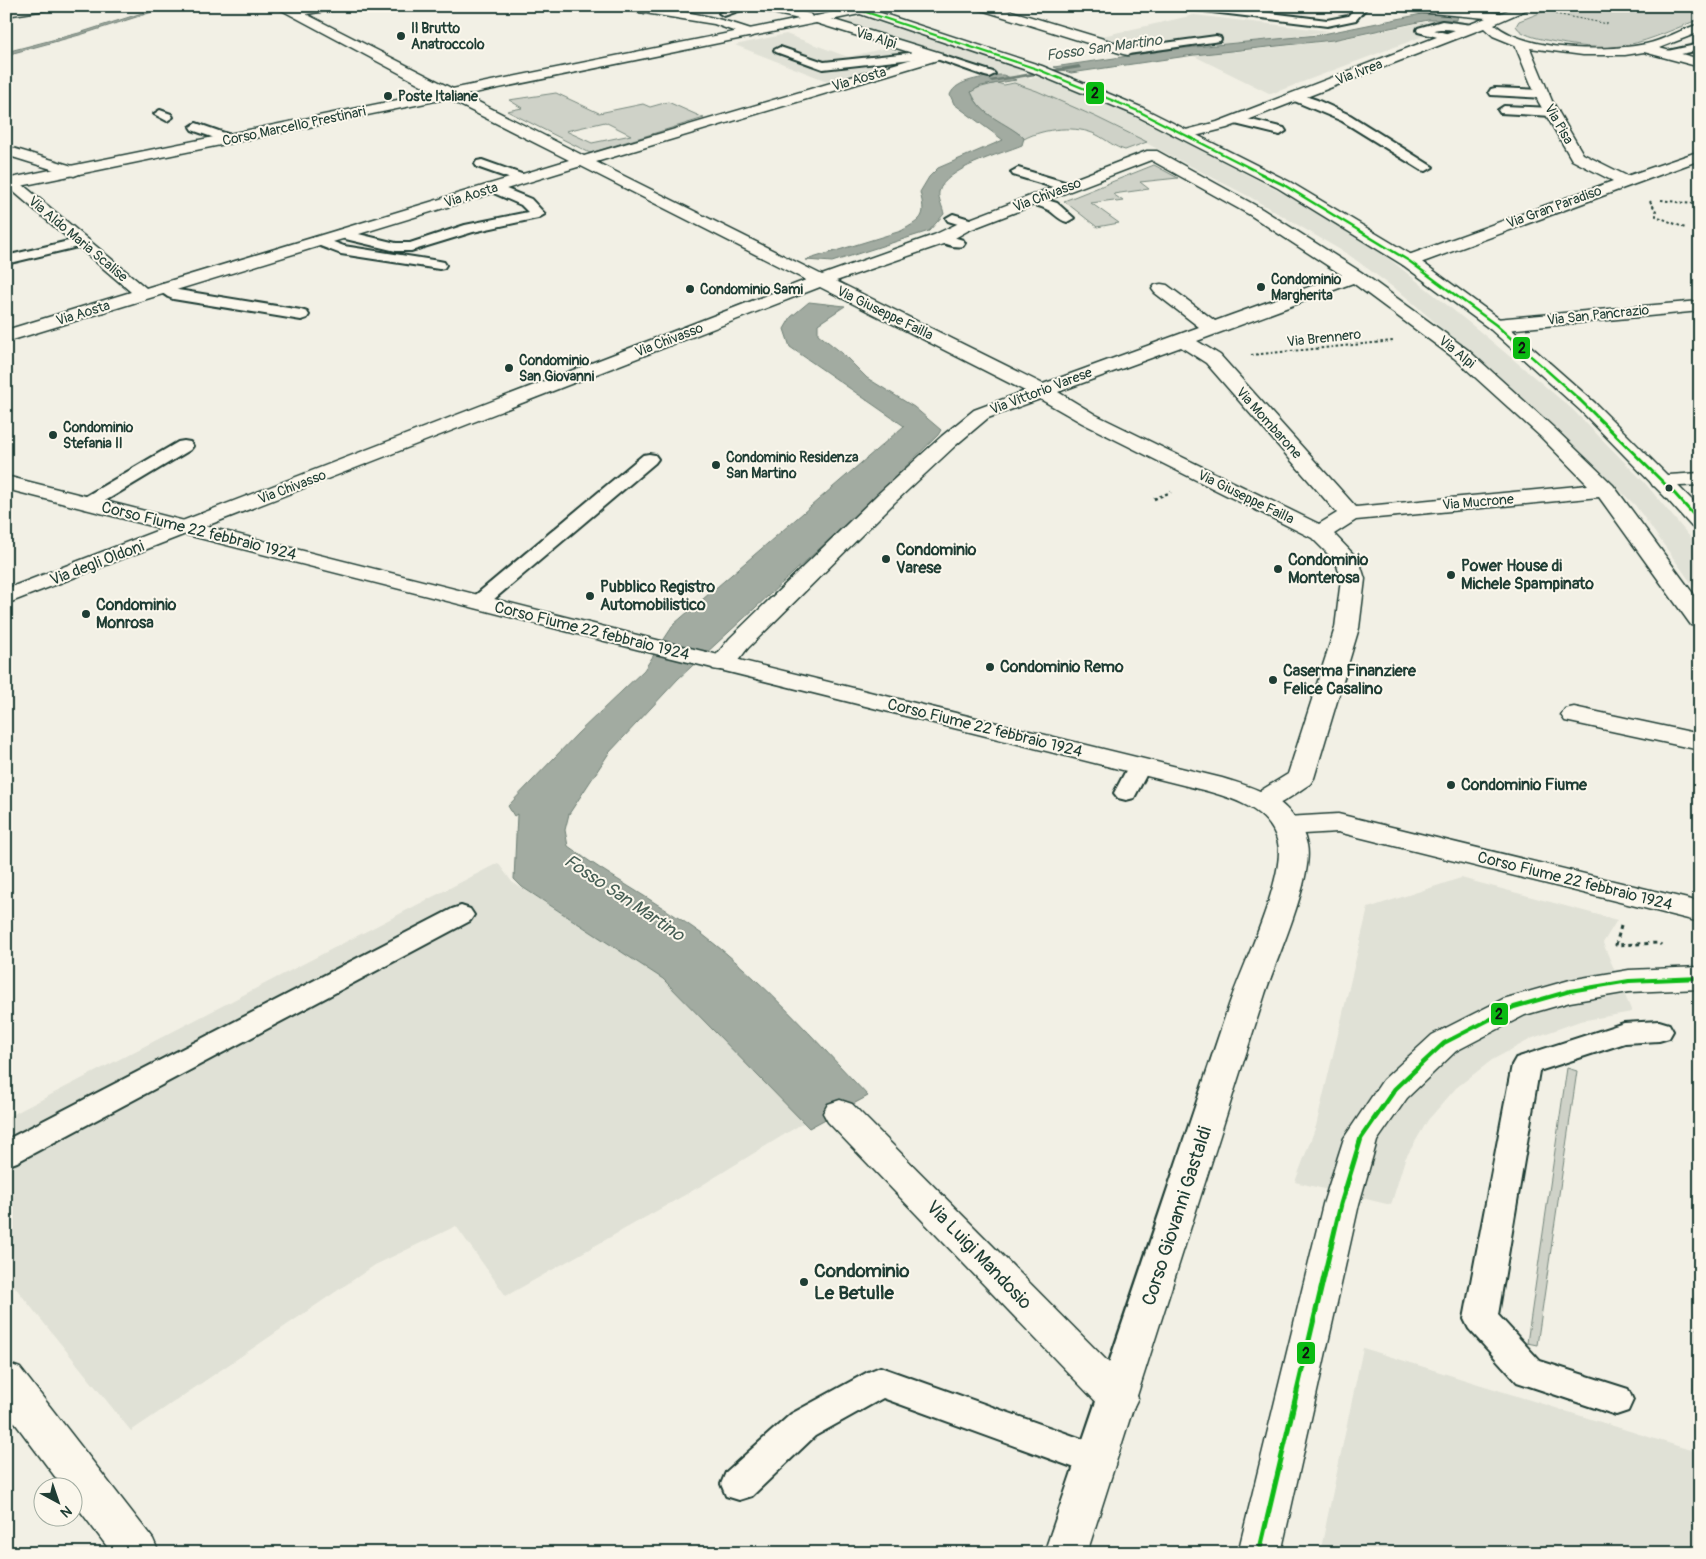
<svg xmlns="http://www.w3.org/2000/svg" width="1706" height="1559" font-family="Pangolin,sans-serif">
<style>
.built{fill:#e0e1d6}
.green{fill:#cfd2c8;stroke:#77887e;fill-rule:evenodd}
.water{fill:#a2aba1;stroke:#6e7f75}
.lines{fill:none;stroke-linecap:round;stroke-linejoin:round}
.stream{fill:#6e7f75;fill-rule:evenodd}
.lane-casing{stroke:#1f3d34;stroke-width:4}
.street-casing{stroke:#1f3d34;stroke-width:3}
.secondary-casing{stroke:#1f3d34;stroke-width:3}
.path-far3{stroke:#1f3d34;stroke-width:1;stroke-dasharray:2 2;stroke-linecap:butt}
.path-far2{stroke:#1f3d34;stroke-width:2;stroke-dasharray:2.5 2.5;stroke-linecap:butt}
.path-far1{stroke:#1f3d34;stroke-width:2.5;stroke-dasharray:3 3;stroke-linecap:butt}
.path{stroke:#1f3d34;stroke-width:3;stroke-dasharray:4 4;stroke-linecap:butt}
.lane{fill:#fbf7ec;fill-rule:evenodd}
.street{fill:#fbf7ec;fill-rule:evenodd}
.secondary{fill:#fbf7ec;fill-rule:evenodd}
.bus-1-far4-casing{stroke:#fbf7ec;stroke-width:4}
.bus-1-far3-casing{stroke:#fbf7ec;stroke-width:5}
.bus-1-far2-casing{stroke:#fbf7ec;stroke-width:6}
.bus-1-far1-casing{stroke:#fbf7ec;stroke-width:8}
.bus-1-casing{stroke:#fbf7ec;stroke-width:9}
.bus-1-far4{stroke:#0bbb12;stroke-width:2}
.bus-1-far3{stroke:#0bbb12;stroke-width:2.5}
.bus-1-far2{stroke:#0bbb12;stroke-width:3}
.bus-1-far1{stroke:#0bbb12;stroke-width:4}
.bus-1{stroke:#0bbb12;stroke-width:5}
.poi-dot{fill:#1f3d34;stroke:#fbf7ec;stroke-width:2}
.labels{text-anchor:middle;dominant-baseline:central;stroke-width:4;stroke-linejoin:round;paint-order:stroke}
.far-poi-label{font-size:14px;font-weight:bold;fill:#1f3d34;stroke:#fbf7ec;text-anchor:start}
.far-street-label{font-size:14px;fill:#1f3d34;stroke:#fbf7ec}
.far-water-label{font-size:15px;font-style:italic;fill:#465e55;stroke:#fbf7ec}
.street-label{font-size:16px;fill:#1f3d34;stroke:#fbf7ec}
.poi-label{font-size:16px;font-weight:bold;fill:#1f3d34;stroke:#fbf7ec;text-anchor:start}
.water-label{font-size:18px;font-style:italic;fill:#465e55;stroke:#fbf7ec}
.near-street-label{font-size:19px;fill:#1f3d34;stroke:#fbf7ec}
.near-poi-label{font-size:19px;font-weight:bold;fill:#1f3d34;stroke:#fbf7ec;text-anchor:start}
.line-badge{stroke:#fbf7ec;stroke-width:2}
.pale-badge-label{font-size:14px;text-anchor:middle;font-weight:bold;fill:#111}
</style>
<rect width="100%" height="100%" fill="#f2f0e5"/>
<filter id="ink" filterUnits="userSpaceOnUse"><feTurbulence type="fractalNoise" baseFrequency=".02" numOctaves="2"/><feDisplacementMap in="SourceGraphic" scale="10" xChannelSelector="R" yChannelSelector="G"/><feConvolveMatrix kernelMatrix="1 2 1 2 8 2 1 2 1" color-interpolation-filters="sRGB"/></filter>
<g filter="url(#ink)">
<g class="built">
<polygon points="1194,15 1329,31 1283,39 1222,46 1233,52 1333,41 1435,20 1463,21 1271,94 1192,55 1221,52 1175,50 1151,53 1098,37"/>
<polygon points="861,17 992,59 1025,71 1017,73 1030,78 1040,77 1146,121 1299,202 1383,254 1477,329 1572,409 1644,482 1700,549 1700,595 1635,505 1529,405 1405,296 1349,255 1250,197 1096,117 1014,83 1012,81 1015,80 1003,75 840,22"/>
<polygon points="786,34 848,57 890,47 917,56 827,81 735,45"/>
<polygon points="498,863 512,882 683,988 808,1120 699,1187 506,1296 456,1226 375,1265 131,1431 6,1276 6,1118"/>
<polygon points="1461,878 1617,920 1603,943 1632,1012 1580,1021 1533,1038 1492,1060 1456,1088 1428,1120 1405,1159 1391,1205 1295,1182 1316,1126 1368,908"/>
<polygon points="1363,1348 1700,1453 1700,1553 1320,1553"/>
</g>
<g class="green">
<path d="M 1558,6 L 1700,6 L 1700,19 C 1676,28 1652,40 1627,45 C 1600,50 1573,46 1546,40 C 1537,38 1521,35 1516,26 L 1519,21 Z"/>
<path d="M 997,83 L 1004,85 L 1014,83 L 1037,91 L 1096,117 L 1147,142 L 1125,150 C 1114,147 1107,140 1097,135 C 1077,125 1044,128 1024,139 L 1021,135 C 1002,123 980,114 971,92 L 974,89 Z"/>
<path d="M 556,93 L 599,113 L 643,104 L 650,107 L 668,102 L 704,118 L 590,153 L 507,111 L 522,108 L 509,100 ZM 605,122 L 631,135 L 592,143 L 566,131 Z"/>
<polygon points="1154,165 1178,178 1140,182 1149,189 1113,194 1123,201 1116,202 1114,200 1091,203 1119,223 1097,227 1064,201"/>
<polygon points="1567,1068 1577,1071 1537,1345 1527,1343"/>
<polygon points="1700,1282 1700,1396 1693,1395"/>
</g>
<g class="water">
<polygon points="164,6 171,6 83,34 6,55 6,52 79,33"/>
<polygon points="1422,14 1458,14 1457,20 1428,20 1333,40 1194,55 1071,73 1054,67 1175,49 1318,35"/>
<path d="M 998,75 L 1003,75 L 1016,80 L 981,86 L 971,92 C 981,117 1005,121 1024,138 L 1022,145 C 1001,154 945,168 939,192 C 938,199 943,207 944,214 L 929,231 L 832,262 L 806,260 L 901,231 C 924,218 926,217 920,192 L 929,177 L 938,168 L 1003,140 L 954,104 L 950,95 C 956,79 984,78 998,75 Z"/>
<path d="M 809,302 L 845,306 L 818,324 L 818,334 L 842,353 L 867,378 L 914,407 L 941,430 L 938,435 L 857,514 L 678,679 L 609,753 L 569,814 L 565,830 L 568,846 C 611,878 659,903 702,934 C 764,981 815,1040 868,1096 L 809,1128 L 663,979 L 522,887 L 514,879 L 517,814 L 514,816 L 508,806 L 578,733 L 644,670 L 674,624 L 904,426 L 790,347 L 784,329 L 791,317 Z"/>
</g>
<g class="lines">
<polygon class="stream" points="1079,65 1081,68 992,82 989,80"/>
<g class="lane-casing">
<g id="lane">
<polygon points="735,6 752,6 724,16 719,13"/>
<polygon points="1182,6 1215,6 1327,20 1348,16 1357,6 1368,6 1356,20 1327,26 1187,9"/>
<path d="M 1442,21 L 1472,25 L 1477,28 C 1470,35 1446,26 1434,30 L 1453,35 L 1454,37 L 1453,39 L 1449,40 L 1418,32 L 1417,30 L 1418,28 Z"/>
<polygon points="1216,36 1220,37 1221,39 1220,41 1128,54 1122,51 1128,48"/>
<polygon points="1700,44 1700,50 1667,57 1661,54 1663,52"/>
<polygon points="780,47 824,62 928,51 993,72 995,74 989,77 985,76 931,57 823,69 776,52 774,50"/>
<polygon points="1495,88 1543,90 1549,94 1543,98 1491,95 1489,92 1491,89"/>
<polygon points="1296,93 1317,100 1350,115 1433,167 1426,171 1421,170 1342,121 1292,100 1290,97 1292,94"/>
<polygon points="1504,106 1552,108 1558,112 1552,116 1500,113 1498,110"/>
<polygon points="160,110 171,114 173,117 167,121 154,114"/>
<polygon points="1235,116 1284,128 1286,131 1280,135 1231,123 1229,120"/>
<polygon points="196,123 233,136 235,139 229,143 192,130 190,127"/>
<polygon points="482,160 527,176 529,179 522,183 477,167 475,164 477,161"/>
<polygon points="1018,168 1071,184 1073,187 1066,191 1013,175 1011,172"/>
<polygon points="494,184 531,199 545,214 538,218 473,232 411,251 396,251 337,237 335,234 337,231 342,230 396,243 410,243 465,225 528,212 521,205 489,191 487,188 489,185"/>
<path d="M 1034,196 L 1057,203 L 1074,218 L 1067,222 C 1058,220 1054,212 1046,209 C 1039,205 1032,206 1027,200 Z"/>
<polygon points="953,214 976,221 978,224 976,227 971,228 948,221 946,218"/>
<path d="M 943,234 L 963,240 L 965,243 L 963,246 C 955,248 941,244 936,238 L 938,235 Z"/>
<polygon points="320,237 344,246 439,261 444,262 446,265 444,268 439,269 341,254 315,244 313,241 315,238"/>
<polygon points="81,238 86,239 88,242 86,245 6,264 6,256"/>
<polygon points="163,283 178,290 301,310 307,312 309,315 307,318 301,320 173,299 168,297 155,288 158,285"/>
<polygon points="184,441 190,442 193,446 190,450 95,507 88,509 81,507 79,503 81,499 178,442"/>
<polygon points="649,454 655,455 658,459 655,463 486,606 479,608 472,606 469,602 472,598 643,455"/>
<polygon points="1139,759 1147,761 1151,766 1134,798 1126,800 1118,798 1114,793 1131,761"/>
<polygon points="461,906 470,909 474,915 470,921 17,1162 6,1166 6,1140 452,909"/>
<polygon points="1659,1021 1669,1024 1673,1031 1669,1038 1659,1041 1625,1043 1539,1071 1498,1315 1540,1361 1628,1389 1633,1400 1628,1411 1616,1415 1517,1382 1469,1329 1464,1319 1512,1065 1516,1058 1624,1023"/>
<polygon points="880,1367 1110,1449 1115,1460 1110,1471 1097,1476 883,1398 815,1436 752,1496 739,1500 726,1496 721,1484 726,1472 791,1414 868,1372"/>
</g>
</g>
<g class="street-casing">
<g id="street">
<polygon points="20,6 52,6 46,10 6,16 6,8"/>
<path d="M 274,6 L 290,6 L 295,9 L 311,6 L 340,6 L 334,10 L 306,14 L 584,156 L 922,56 L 813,22 L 811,19 L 813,16 L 821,16 L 941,53 L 942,56 L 941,59 L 596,162 L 822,275 L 934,235 L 957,224 L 1147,151 L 1157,151 L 1262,209 L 1361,272 L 1468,350 L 1554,428 L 1613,485 L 1700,603 L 1700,627 L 1691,625 L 1599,497 L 1356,520 L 1334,534 L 1359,560 L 1365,579 L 1359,628 L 1314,778 L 1310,784 C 1292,795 1274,813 1252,808 L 1248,802 L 1252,796 L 1288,774 L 1335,628 L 1341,579 L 1336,562 L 1312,538 L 1082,423 L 1040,399 L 988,418 L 956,445 L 895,502 L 748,648 C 737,661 732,674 713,669 L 709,664 L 730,638 L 880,492 L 942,436 L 974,410 L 1025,391 L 820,287 L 6,604 L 6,589 L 806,280 L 581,166 L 6,342 L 6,330 L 131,292 L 7,186 L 7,180 L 17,180 L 146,288 L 569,160 L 444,97 ZM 1151,160 L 1250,215 L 1342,275 L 1215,321 L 1167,285 L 1161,284 L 1155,285 L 1152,289 L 1155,293 L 1199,327 L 1043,384 L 836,281 L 946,243 L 969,230 ZM 1353,283 L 1454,358 L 1540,436 L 1588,485 L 1356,507 L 1220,355 L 1197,341 ZM 1181,347 L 1206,363 L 1337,513 L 1319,524 L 1096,415 L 1058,392 Z"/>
<path d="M 620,6 C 666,6 711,15 754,30 L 756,33 L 750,37 L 714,24 L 626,10 Z"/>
<polygon points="976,6 995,6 1133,48 1134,51 1128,55 1123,54 978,9"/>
<path d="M 1390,6 L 1436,6 L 1501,13 L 1518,6 L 1535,6 L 1494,24 C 1527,52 1605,52 1646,44 C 1665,40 1681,29 1700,24 L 1700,32 L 1659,48 L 1700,59 L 1700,67 L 1644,52 L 1625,55 L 1583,55 L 1530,48 L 1552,101 L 1583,154 L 1627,176 L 1700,151 L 1700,160 L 1415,265 L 1409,266 L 1403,265 L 1400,261 L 1403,257 L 1613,181 L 1572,160 L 1538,101 L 1515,45 L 1493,36 L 1484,28 L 1227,128 L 1187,138 L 1182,137 L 1180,134 L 1182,131 L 1217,122 L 1486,18 L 1396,10 Z"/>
<polygon points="6,146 79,168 82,171 79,174 74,176 6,155"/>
<polygon points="1700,301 1700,311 1496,331 1490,329 1487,325 1490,321 1496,319"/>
<polygon points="1700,473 1700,485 1661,487 1653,486 1650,481 1653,476"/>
<polygon points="1574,707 1700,734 1700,750 1565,721 1561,715 1565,709"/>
<polygon points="1338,814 1700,902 1700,922 1338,832 1286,835 1276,832 1272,826 1276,820 1286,817"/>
<polygon points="840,1100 852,1104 1132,1386 1138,1398 1132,1410 1118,1415 1104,1410 828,1122 823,1113 828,1104"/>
<polygon points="6,1363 20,1368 153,1539 159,1553 112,1553 72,1500 72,1486 62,1486 6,1411"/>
</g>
</g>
<g class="secondary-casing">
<g id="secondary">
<polygon points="753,6 776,6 810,14 812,17 860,6 882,6 881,10 875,11 1042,66 1143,108 1290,182 1415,257 1502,321 1595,403 1700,508 1700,529 1692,527 1667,499 1581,411 1490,329 1403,265 1278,188 1133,114 1032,72 860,14 6,189 6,179 799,19 755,9"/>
<path d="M 6,476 L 657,640 L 1222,778 C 1239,783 1256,788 1272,797 C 1288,807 1303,825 1307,845 C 1314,877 1276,960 1265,994 L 1087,1553 L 1044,1553 C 1107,1371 1168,1188 1229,1005 C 1241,970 1286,876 1278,843 C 1270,809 1233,798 1203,790 L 644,651 L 6,489 Z"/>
<polygon points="1700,967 1700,989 1629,992 1570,1002 1525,1015 1456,1051 1407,1098 1377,1141 1359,1204 1281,1553 1238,1553 1323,1204 1344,1138 1383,1080 1432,1035 1503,999 1570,980 1629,970"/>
</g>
</g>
<polyline class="path-far3" points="1555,14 1608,24"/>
<g class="path-far2">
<polyline points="1661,200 1700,205"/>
<polyline points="1650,201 1656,211 1656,216 1685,228"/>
<polyline points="1251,355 1394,341"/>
</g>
<polyline class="path-far1" points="1154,499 1171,492"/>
<polyline class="path" points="1621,926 1616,945 1659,943 1661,945"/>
<use href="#lane" class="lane"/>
<use href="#street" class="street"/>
<use href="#secondary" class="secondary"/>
<g class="bus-1-far4-casing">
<polyline id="bus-1-far4" points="860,10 1037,69 1138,111 1264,175"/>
</g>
<g class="bus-1-far3-casing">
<polyline id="bus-1-far3" points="1261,174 1284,185 1409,261 1496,325 1580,400"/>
</g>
<g class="bus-1-far2-casing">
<polyline id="bus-1-far2" points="1579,399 1675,494 1700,522"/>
</g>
<g class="bus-1-far1-casing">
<polyline id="bus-1-far1" points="1415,1070 1444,1043 1514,1007 1570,991 1629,981 1700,978"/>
</g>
<g class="bus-1-casing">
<polyline id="bus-1" points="1259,1553 1341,1204 1361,1138 1395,1089 1416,1069"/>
</g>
<use href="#bus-1-far4" class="bus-1-far4"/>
<use href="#bus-1-far3" class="bus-1-far3"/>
<use href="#bus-1-far2" class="bus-1-far2"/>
<use href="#bus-1-far1" class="bus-1-far1"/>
<use href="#bus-1" class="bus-1"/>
</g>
</g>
<g class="poi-dot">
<circle cx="401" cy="36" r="5"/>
<circle cx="388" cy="96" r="5"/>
<circle cx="1261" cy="287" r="5"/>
<circle cx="690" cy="289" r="5"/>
<circle cx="509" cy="368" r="5"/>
<circle cx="53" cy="435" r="5"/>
<circle cx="716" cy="465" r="5"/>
<circle cx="1669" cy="488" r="4.5"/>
<circle cx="886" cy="559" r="5"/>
<circle cx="1278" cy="569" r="5"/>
<circle cx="1451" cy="575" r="5"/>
<circle cx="590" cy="596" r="5"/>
<circle cx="86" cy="614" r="5"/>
<circle cx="990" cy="667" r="5"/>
<circle cx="1273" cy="680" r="5"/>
<circle cx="1451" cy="785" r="5"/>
<circle cx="804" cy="1282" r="5"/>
</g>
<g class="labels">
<g class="far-poi-label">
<text x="411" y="28">Il Brutto<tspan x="411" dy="16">Anatroccolo</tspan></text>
<text x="398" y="96">Poste Italiane</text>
<text x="1271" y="279">Condominio<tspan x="1271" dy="16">Margherita</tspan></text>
<text x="700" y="289">Condominio Sami</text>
<text x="519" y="360">Condominio<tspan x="519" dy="16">San Giovanni</tspan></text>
<text x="63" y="427">Condominio<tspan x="63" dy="16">Stefania II</tspan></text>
<text x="726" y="457">Condominio Residenza<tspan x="726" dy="16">San Martino</tspan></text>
</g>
<g class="far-street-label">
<text transform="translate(876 38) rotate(17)">Via Alpi</text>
<text transform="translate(1359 72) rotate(-21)">Via Ivrea</text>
<text transform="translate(859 79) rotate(-16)">Via Aosta</text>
<text transform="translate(1559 124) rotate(60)">Via Pisa</text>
<text transform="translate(294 126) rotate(-12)">Corso Marcello Prestinari</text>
<text transform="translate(471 195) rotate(-17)">Via Aosta</text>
<text transform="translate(1047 195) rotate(-21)">Via Chivasso</text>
<text transform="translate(1554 207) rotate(-20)">Via Gran Paradiso</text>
<text transform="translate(78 239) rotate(40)">Via Aldo Maria Scalise</text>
<text transform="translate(83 313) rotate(-17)">Via Aosta</text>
<text transform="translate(885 313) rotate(26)">Via Giuseppe Failla</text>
<text transform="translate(1598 315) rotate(-6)">Via San Pancrazio</text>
<text transform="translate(1324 338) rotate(-6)">Via Brennero</text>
<text transform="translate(669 340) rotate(-21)">Via Chivasso</text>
<text transform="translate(1457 352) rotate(39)">Via Alpi</text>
<text transform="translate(1041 391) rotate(-21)">Via Vittorio Varese</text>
<text transform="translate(1269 423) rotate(48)">Via Mombarone</text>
<text transform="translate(292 487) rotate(-21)">Via Chivasso</text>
<text transform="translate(1246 497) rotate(26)">Via Giuseppe Failla</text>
<text transform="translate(1478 502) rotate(-5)">Via Mucrone</text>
</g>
<g class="far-water-label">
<text transform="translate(1104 48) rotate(-8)">Fosso San Martino</text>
</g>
<g class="street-label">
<text transform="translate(199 531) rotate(14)">Corso Fiume 22 febbraio 1924</text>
<text transform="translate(97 563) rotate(-21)">Via degli Oldoni</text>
<text transform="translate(592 631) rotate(14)">Corso Fiume 22 febbraio 1924</text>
<text transform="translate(985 728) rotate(14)">Corso Fiume 22 febbraio 1924</text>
<text transform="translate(1575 881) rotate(14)">Corso Fiume 22 febbraio 1924</text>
</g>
<g class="poi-label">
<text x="896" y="550">Condominio<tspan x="896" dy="18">Varese</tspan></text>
<text x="1288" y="560">Condominio<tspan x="1288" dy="18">Monterosa</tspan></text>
<text x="1461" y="566">Power House di<tspan x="1461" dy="18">Michele Spampinato</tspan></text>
<text x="600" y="587">Pubblico Registro<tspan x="600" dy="18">Automobilistico</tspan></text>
<text x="96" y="605">Condominio<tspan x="96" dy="18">Monrosa</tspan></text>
<text x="1000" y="667">Condominio Remo</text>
<text x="1283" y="671">Caserma Finanziere<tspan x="1283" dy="18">Felice Casalino</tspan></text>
<text x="1461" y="785">Condominio Fiume</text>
</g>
<g class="water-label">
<text transform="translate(624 898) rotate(34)">Fosso San Martino</text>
</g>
<g class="near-street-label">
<text transform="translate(1177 1216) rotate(-72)">Corso Giovanni Gastaldi</text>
<text transform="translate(979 1255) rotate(46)">Via Luigi Mandosio</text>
</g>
<g class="near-poi-label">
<text x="814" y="1271">Condominio<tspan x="814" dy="22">Le Betulle</tspan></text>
</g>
</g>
<g class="line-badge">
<rect x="1085" y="81" width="20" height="24" rx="5" fill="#0bbb12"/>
<rect x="1512" y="336" width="19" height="24" rx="5" fill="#0bbb12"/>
<rect x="1490" y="1002" width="19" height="24" rx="5" fill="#0bbb12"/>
<rect x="1296" y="1341" width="20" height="24" rx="5" fill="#0bbb12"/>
</g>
<g class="pale-badge-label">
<text x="1095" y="98">2</text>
<text x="1522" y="353">2</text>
<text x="1499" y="1019">2</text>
<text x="1306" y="1358">2</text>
</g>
<rect width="1706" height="1559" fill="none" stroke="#fbf7ec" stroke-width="25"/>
<rect x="12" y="12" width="1681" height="1534" fill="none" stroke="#1f3d34" stroke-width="2" filter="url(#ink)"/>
<g transform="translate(58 1502) rotate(140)"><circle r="24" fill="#fbf7ec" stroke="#a3ada2"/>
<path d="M0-4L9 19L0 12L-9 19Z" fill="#1f3d34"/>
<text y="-8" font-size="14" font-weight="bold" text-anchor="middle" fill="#1f3d34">N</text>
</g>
</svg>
